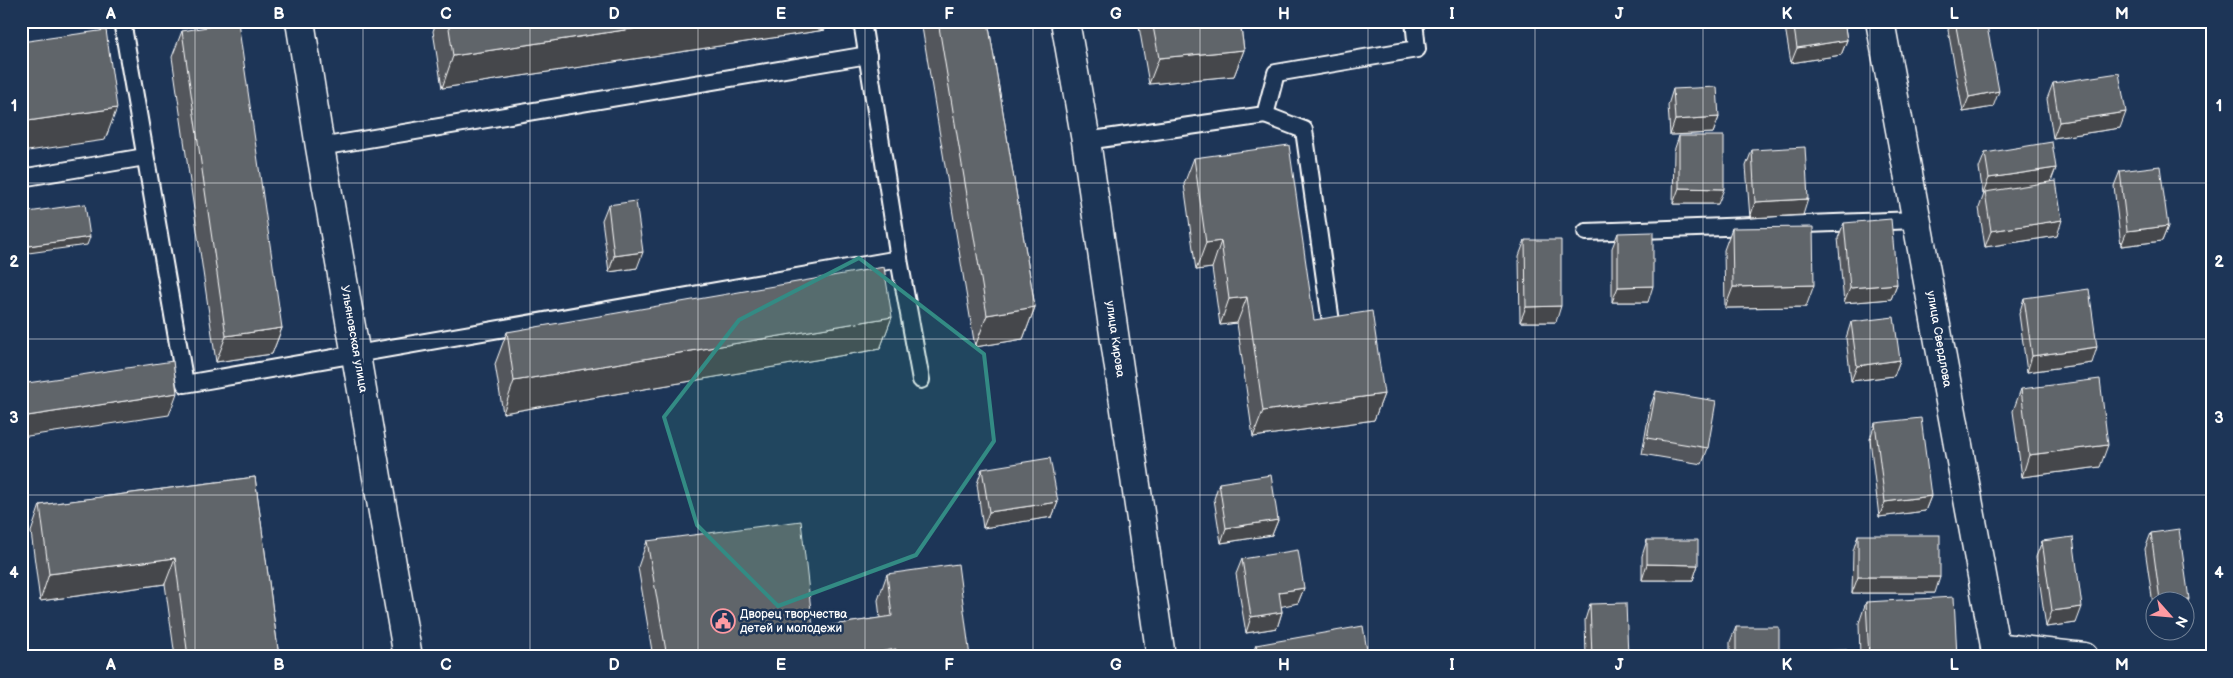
<svg xmlns="http://www.w3.org/2000/svg" width="2233" height="678" font-family="'Balsamiq Sans',sans-serif">
<style>
.lines{fill:none;stroke-linecap:round;stroke-linejoin:round}
.lane-casing{stroke:#fff;stroke-width:20}
.street-casing{stroke:#fff;stroke-width:31}
.primary-casing{stroke:#fff;stroke-width:31}
.lane{stroke:#1d3557;stroke-width:16}
.street{stroke:#1d3557;stroke-width:28}
.primary{stroke:#1d3557;stroke-width:28}
.wall{fill:#53575c;stroke:#fff}
.shaded-wall{fill:#44474b;stroke:#fff}
.building{fill:#61656b;stroke:#fff}
.marked{fill:#338b84;fill-opacity:0.2;stroke:#338b84;stroke-width:4;stroke-linejoin:round}
.grid{fill:none;stroke:#fff;stroke-width:1;stroke-opacity:0.55}
.labels{text-anchor:middle;dominant-baseline:central;stroke-width:5;stroke-linejoin:round;paint-order:stroke}
.street-label{font-size:12px;fill:#fff;stroke:#1d3557}
.poi-label{font-size:12px;fill:#fff;stroke:#1d3557;text-anchor:start}
.neatline{fill:none;stroke:#fff;stroke-width:2}
.grid-label{font-size:16px;text-anchor:middle;font-weight:bold;fill:#fff}
</style>
<rect width="100%" height="100%" fill="#1d3557"/>
<filter id="ink" filterUnits="userSpaceOnUse"><feTurbulence type="fractalNoise" baseFrequency=".02" numOctaves="2"/><feDisplacementMap in="SourceGraphic" scale="10" xChannelSelector="R" yChannelSelector="G"/><feConvolveMatrix kernelMatrix="1 2 1 2 8 2 1 2 1" color-interpolation-filters="sRGB"/></filter>
<g filter="url(#ink)">
<g class="lines">
<g class="lane-casing">
<g id="lane">
<polyline points="122,21 185,384 899,259"/>
<polyline points="862,21 899,259 921,380"/>
<polyline points="1265,115 1304,130 1331,322"/>
<polyline points="1086,141 1265,115 1276,73 1417,49 1414,21"/>
<polyline points="320,147 868,55"/>
<polyline points="21,178 145,157"/>
<polyline points="1586,232 1917,220"/>
</g>
</g>
<g class="street-casing">
<g id="street">
<polyline points="1065,21 1086,141 1161,657"/>
<polyline points="1880,21 1997,657"/>
<polyline points="1995,647 2084,657"/>
</g>
</g>
<g class="primary-casing">
<polyline id="primary" points="300,21 320,147 408,657"/>
</g>
<use href="#lane" class="lane"/>
<use href="#street" class="street"/>
<use href="#primary" class="primary"/>
</g>
<g class="wall">
<polygon points="437,21 828,21 825,30 442,88 433,31"/>
<polygon points="921,21 988,21 1035,307 1023,339 975,347"/>
<polygon points="1138,21 1240,21 1244,50 1234,76 1149,84"/>
<polygon points="1784,21 1844,21 1847,40 1841,55 1791,63"/>
<polygon points="1951,21 1986,21 1993,107 1963,112 1948,30"/>
<polygon points="182,31 282,328 272,354 216,362 172,57"/>
<polygon points="2053,83 2120,128 2053,138 2047,99"/>
<polygon points="1673,89 1719,117 1713,133 1670,135 1668,105"/>
<polygon points="1679,136 1718,204 1673,204 1674,151"/>
<polygon points="1752,150 1803,215 1750,218 1746,166"/>
<polygon points="1985,153 2056,168 2051,182 2057,236 1985,247 1979,208 1984,194 1983,194 1979,168"/>
<polygon points="1194,158 1314,320 1384,394 1374,420 1253,437 1237,323 1220,325 1212,268 1196,270 1184,184"/>
<polygon points="2120,171 2168,226 2162,241 2121,246 2114,186"/>
<polygon points="608,205 637,268 609,272 602,220"/>
<polygon points="1844,223 1897,284 1891,299 1844,303 1838,238"/>
<polygon points="1732,228 1806,307 1725,308 1724,250"/>
<polygon points="1618,233 1648,302 1612,302 1612,248"/>
<polygon points="1525,240 1556,322 1520,322 1519,256"/>
<polygon points="2212,269 2212,305 2211,305 2207,283"/>
<polygon points="2024,298 2092,363 2027,372 2019,314"/>
<polygon points="892,317 880,349 503,413 495,364 507,332"/>
<polygon points="1851,322 1900,360 1894,376 1851,381 1846,338"/>
<polygon points="2021,389 2100,467 2022,477 2013,411"/>
<polygon points="1656,391 1708,448 1702,464 1642,454 1650,407"/>
<polygon points="1875,423 1931,496 1925,511 1879,517 1870,439"/>
<polygon points="982,469 1058,502 1052,517 983,528 977,484"/>
<polygon points="255,477 279,657 175,657 165,584 40,601 31,532 40,505"/>
<polygon points="1219,483 1278,520 1272,535 1221,543 1214,499"/>
<polygon points="2151,533 2186,600 2156,600 2156,618 2155,618 2145,549"/>
<polygon points="1858,535 1935,593 1852,593 1853,551"/>
<polygon points="1647,540 1698,565 1693,580 1642,580 1642,556"/>
<polygon points="647,541 813,628 880,618 878,600 887,574 970,657 653,657 638,567"/>
<polygon points="2042,541 2076,623 2046,627 2036,557"/>
<polygon points="1242,559 1304,588 1298,603 1281,606 1282,612 1277,628 1246,633 1236,574"/>
<polygon points="1866,602 1957,657 1860,657 1859,623"/>
<polygon points="1590,604 1628,657 1586,657 1585,620"/>
<polygon points="1736,627 1779,657 1730,657 1730,642"/>
<polygon points="1256,645 1368,657 1251,657"/>
</g>
<g class="shaded-wall">
<polygon points="684,21 828,21 825,30 442,88 453,56"/>
<polygon points="1847,40 1841,55 1791,63 1797,48"/>
<polygon points="1244,50 1234,76 1149,84 1159,58"/>
<polygon points="1999,91 1993,107 1963,112 1969,97"/>
<polygon points="117,108 105,140 21,152 21,122"/>
<polygon points="2126,112 2120,128 2053,138 2059,122"/>
<polygon points="1719,117 1713,133 1670,135 1675,120"/>
<polygon points="2056,168 2050,183 1983,194 1989,178"/>
<polygon points="1679,188 1724,189 1718,204 1673,204"/>
<polygon points="1808,199 1803,215 1750,218 1755,202"/>
<polygon points="2062,220 2057,236 1985,247 1991,231"/>
<polygon points="2168,226 2162,241 2121,246 2127,231"/>
<polygon points="90,237 87,245 21,254 21,247"/>
<polygon points="1221,241 1212,268 1196,270 1206,243"/>
<polygon points="643,252 637,268 609,272 614,256"/>
<polygon points="1897,284 1891,299 1844,303 1850,288"/>
<polygon points="1814,285 1806,307 1725,308 1733,287"/>
<polygon points="1653,286 1648,302 1612,302 1618,287"/>
<polygon points="1247,297 1237,323 1220,325 1229,299"/>
<polygon points="1561,306 1556,322 1520,322 1526,307"/>
<polygon points="1035,307 1023,339 975,347 987,315"/>
<polygon points="892,317 880,349 503,413 514,381"/>
<polygon points="282,328 272,354 216,362 226,336"/>
<polygon points="2097,347 2092,363 2027,372 2032,356"/>
<polygon points="1900,360 1894,376 1851,381 1857,366"/>
<polygon points="177,393 169,415 21,437 21,417"/>
<polygon points="1384,394 1374,420 1253,437 1263,411"/>
<polygon points="2108,445 2100,467 2022,477 2029,455"/>
<polygon points="1931,496 1925,511 1879,517 1885,502"/>
<polygon points="1058,502 1052,517 983,528 989,512"/>
<polygon points="1278,520 1272,535 1221,543 1226,528"/>
<polygon points="175,558 165,584 40,601 49,574"/>
<polygon points="1647,564 1698,565 1693,580 1642,580"/>
<polygon points="1858,577 1940,577 1935,593 1852,593"/>
<polygon points="1304,588 1298,603 1274,608 1279,592"/>
<polygon points="2189,599 2186,607 2186,600 2176,600"/>
<polygon points="2082,607 2076,623 2046,627 2052,611"/>
<polygon points="1282,612 1277,628 1246,633 1251,617"/>
<polygon points="896,649 893,657 851,657"/>
<polygon points="1736,653 1751,653 1749,657 1735,657"/>
</g>
<g class="building">
<polygon points="448,21 684,21 453,56"/>
<polygon points="938,21 988,21 1035,307 987,315"/>
<polygon points="1152,21 1240,21 1244,50 1159,58"/>
<polygon points="1793,21 1844,21 1847,40 1797,48"/>
<polygon points="1955,21 1986,21 1999,91 1969,97"/>
<polygon points="238,22 282,328 226,336 182,31"/>
<polygon points="106,30 117,108 21,122 21,42"/>
<polygon points="2119,73 2126,112 2059,122 2053,83"/>
<polygon points="1717,87 1719,117 1675,120 1673,89"/>
<polygon points="1679,136 1724,136 1724,189 1679,188"/>
<polygon points="2052,142 2056,168 1989,178 1985,153"/>
<polygon points="1289,145 1314,320 1372,311 1384,394 1263,411 1247,297 1229,299 1221,241 1206,243 1194,158"/>
<polygon points="1805,147 1808,199 1755,202 1752,150"/>
<polygon points="2160,166 2168,226 2127,231 2120,171"/>
<polygon points="2056,181 2062,220 1991,231 1985,192"/>
<polygon points="636,201 643,252 614,256 608,205"/>
<polygon points="85,204 90,237 21,247 21,213"/>
<polygon points="1891,219 1897,284 1850,288 1844,223"/>
<polygon points="1813,227 1814,285 1733,287 1732,228"/>
<polygon points="1653,232 1653,286 1618,287 1618,233"/>
<polygon points="1525,240 1561,240 1561,306 1526,307"/>
<polygon points="884,267 892,317 514,381 507,332"/>
<polygon points="2089,289 2097,347 2032,356 2024,298"/>
<polygon points="1894,317 1900,360 1857,366 1851,322"/>
<polygon points="173,361 177,393 21,417 21,384"/>
<polygon points="2100,379 2108,445 2029,455 2021,389"/>
<polygon points="1656,391 1716,401 1708,448 1647,438"/>
<polygon points="1921,418 1931,496 1885,502 1875,423"/>
<polygon points="1050,458 1058,502 989,512 982,469"/>
<polygon points="1271,475 1278,520 1226,528 1219,483"/>
<polygon points="255,477 279,657 188,657 175,558 49,574 40,505"/>
<polygon points="801,521 813,628 892,616 887,574 958,564 970,657 897,657 896,649 851,657 667,657 647,541"/>
<polygon points="2179,529 2189,599 2176,600 2160,600 2151,533"/>
<rect x="1858" y="535" width="82" height="42"/>
<polygon points="2073,537 2082,607 2052,611 2042,541"/>
<polygon points="1647,540 1698,540 1698,565 1647,564"/>
<polygon points="1298,550 1304,588 1279,592 1282,612 1251,617 1242,559"/>
<polygon points="1954,597 1957,657 1869,657 1866,602"/>
<polygon points="1626,603 1628,657 1592,657 1590,604"/>
<polygon points="1363,626 1368,657 1258,657 1256,645"/>
<polygon points="1736,627 1779,627 1779,657 1751,657 1751,653 1736,653"/>
<polygon points="21,630 26,657 21,657"/>
<polygon points="1847,650 1847,657 1803,657 1803,651"/>
</g>
</g>
<path class="marked" d="M 859,258 L 984,354 L 994,441 L 916,555 L 778,606 L 697,525 L 664,417 L 739,320 Z"/>
<path class="grid" d="M 195,21 L 195,657M 363,21 L 363,657M 530,21 L 530,657M 698,21 L 698,657M 865,21 L 865,657M 1033,21 L 1033,657M 1200,21 L 1200,657M 1368,21 L 1368,657M 1535,21 L 1535,657M 1703,21 L 1703,657M 1870,21 L 1870,657M 2038,21 L 2038,657M 21,183 L 2212,183M 21,339 L 2212,339M 21,495 L 2212,495"/>
<defs>
<g id="civic-ring" transform="scale(1.25)"><circle r="9.5" fill="#1d3557" stroke="#ff9aa2" stroke-width="1.5"/><path d="M-.6-6.5H3V-4.5H.6V-3L4-1V1h2V6H-6V1h2V-1L-.6-3ZM-1.2 2.5V6h2.4V2.5Z" fill="#ff9aa2"/></g>
</defs>
<g fill-rule="evenodd">
<use href="#civic-ring" x="723" y="621"/>
</g>
<g class="labels">
<g class="street-label">
<text transform="translate(354 339) rotate(80)">Ульяновская улица</text>
<text transform="translate(1115 339) rotate(82)">улица Кирова</text>
<text transform="translate(1939 339) rotate(80)">улица Свердлова</text>
</g>
<g class="poi-label">
<text x="740" y="614">Дворец творчества<tspan x="740" dy="14">детей и молодежи</tspan></text>
</g>
</g>
<rect width="2233" height="678" fill="none" stroke="#1d3557" stroke-width="55"/>
<g transform="translate(2170 616) rotate(117)"><circle r="24" fill="#1d3557" stroke="#77869a"/>
<path d="M0-4L9 19L0 12L-9 19Z" fill="#ff9aa2"/>
<text y="-8" font-size="14" font-weight="bold" text-anchor="middle" fill="#ffffff">N</text>
</g>
<rect x="28" y="28" width="2178" height="622" class="neatline"/>
<g class="grid-label">
<text x="111" y="19">A</text>
<text x="279" y="19">B</text>
<text x="446" y="19">C</text>
<text x="614" y="19">D</text>
<text x="781" y="19">E</text>
<text x="949" y="19">F</text>
<text x="1116" y="19">G</text>
<text x="1284" y="19">H</text>
<text x="1452" y="19">I</text>
<text x="1619" y="19">J</text>
<text x="1787" y="19">K</text>
<text x="1954" y="19">L</text>
<text x="2122" y="19">M</text>
<text x="14" y="111">1</text>
<text x="2219" y="111">1</text>
<text x="14" y="267">2</text>
<text x="2219" y="267">2</text>
<text x="14" y="423">3</text>
<text x="2219" y="423">3</text>
<text x="14" y="578">4</text>
<text x="2219" y="578">4</text>
<text x="111" y="670">A</text>
<text x="279" y="670">B</text>
<text x="446" y="670">C</text>
<text x="614" y="670">D</text>
<text x="781" y="670">E</text>
<text x="949" y="670">F</text>
<text x="1116" y="670">G</text>
<text x="1284" y="670">H</text>
<text x="1452" y="670">I</text>
<text x="1619" y="670">J</text>
<text x="1787" y="670">K</text>
<text x="1954" y="670">L</text>
<text x="2122" y="670">M</text>
</g>
</svg>
